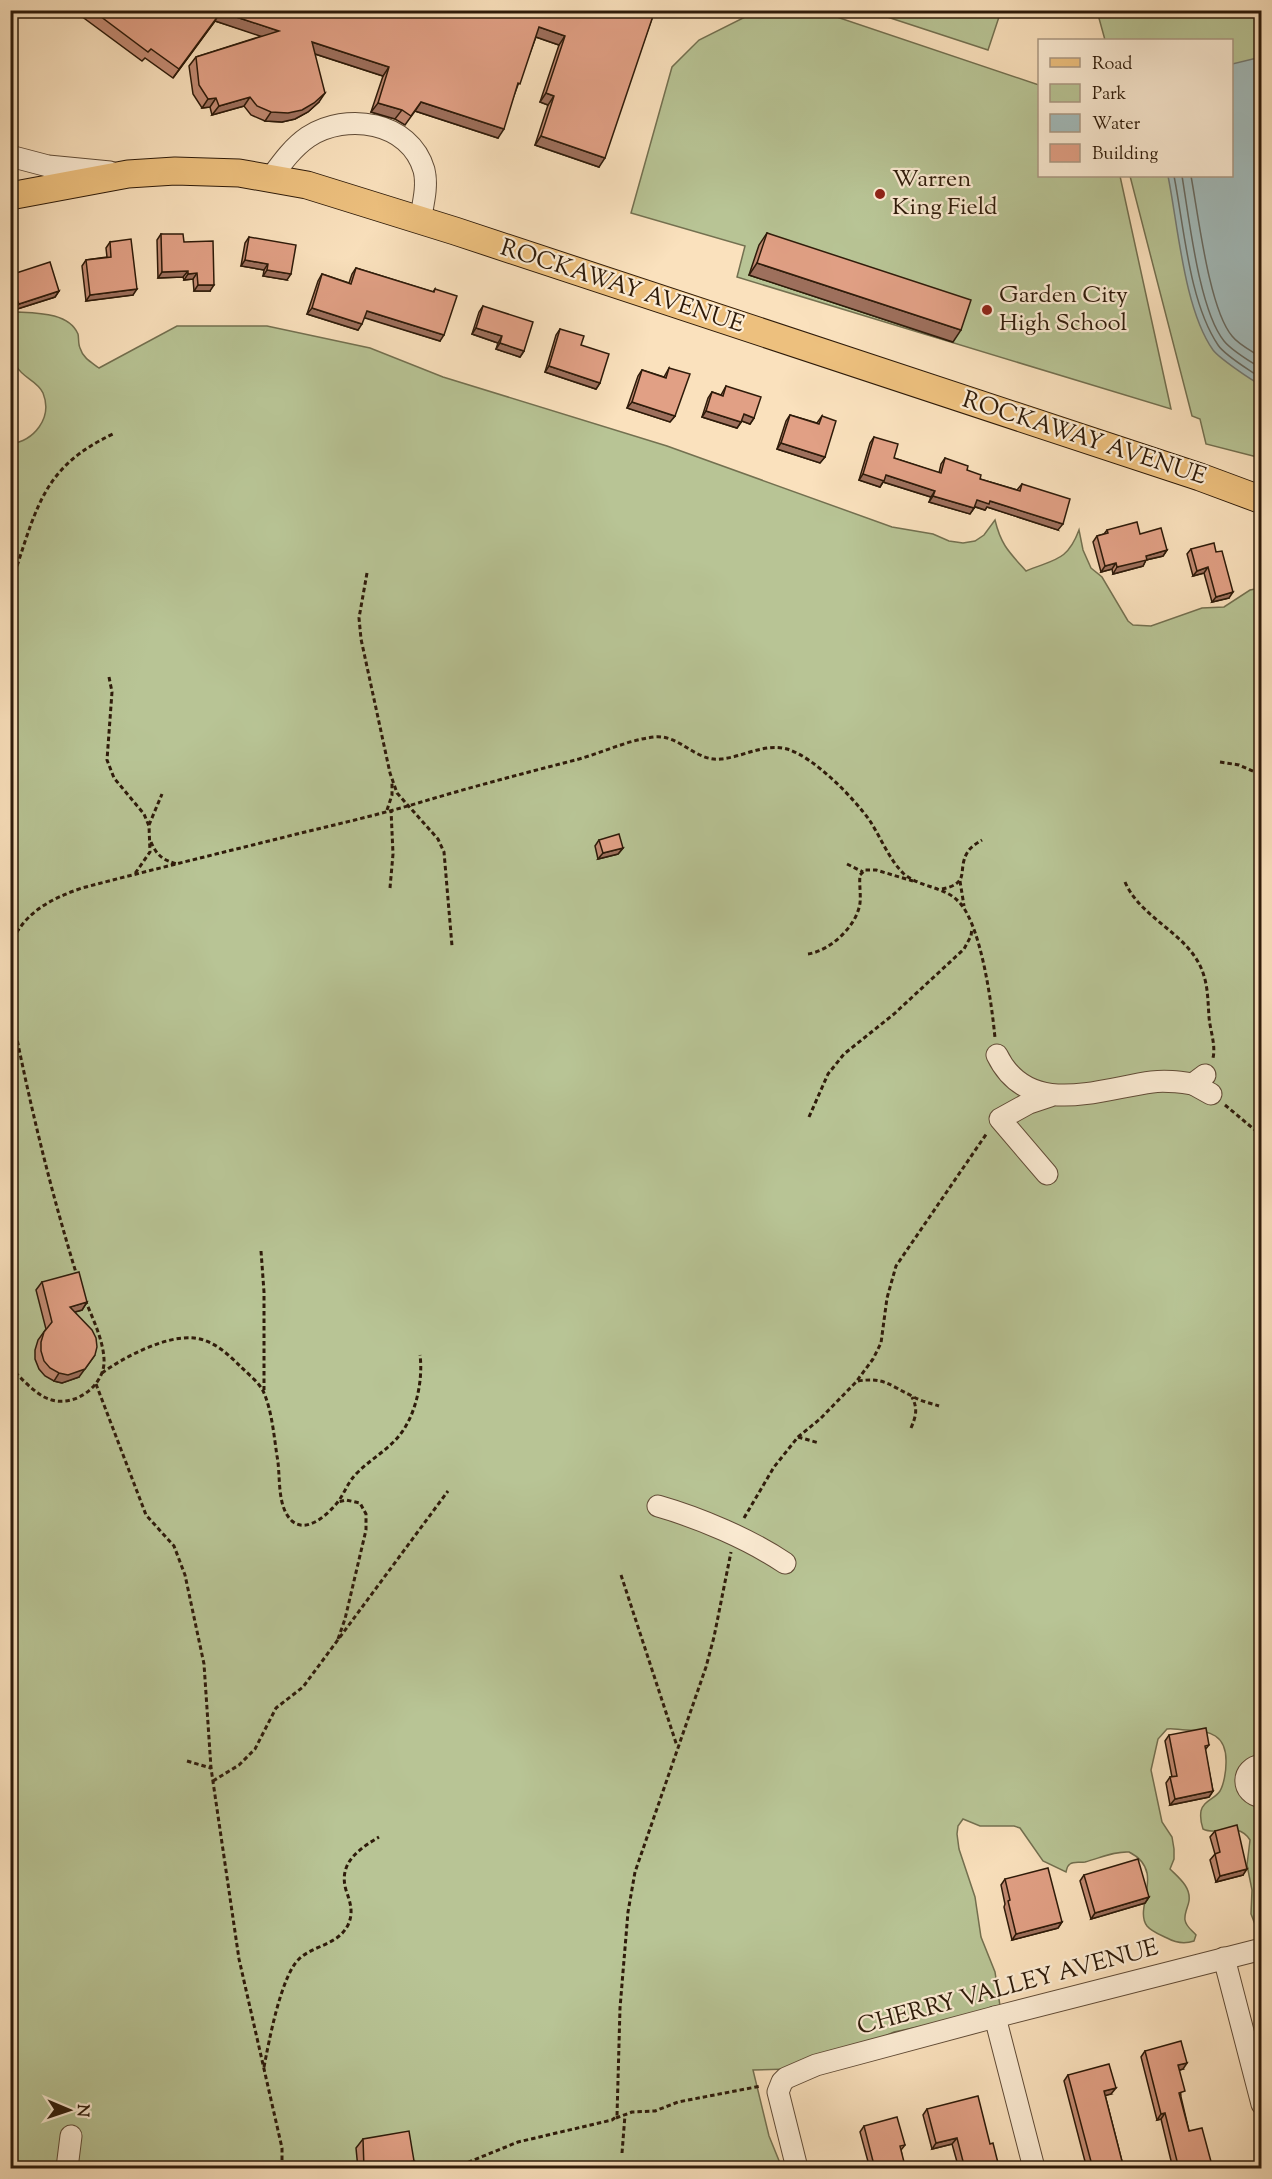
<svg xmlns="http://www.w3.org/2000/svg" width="1272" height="2179" font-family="'Sorts Mill Goudy',serif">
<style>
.green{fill:#b8c495;stroke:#737050;stroke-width:1.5}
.water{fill:#a2bbbb;stroke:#747b74;stroke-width:1.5}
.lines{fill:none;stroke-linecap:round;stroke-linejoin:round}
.shore{stroke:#686b62;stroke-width:1.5}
.minor-casing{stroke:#614c37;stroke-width:23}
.major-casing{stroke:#2e1b0a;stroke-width:29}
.path{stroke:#2e1b0a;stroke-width:3;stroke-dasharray:4.5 3;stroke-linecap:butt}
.minor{stroke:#fcecd4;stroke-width:21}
.major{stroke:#edc07e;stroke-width:27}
.wall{fill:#c28a72;stroke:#2e1b0a;stroke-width:1.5}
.shaded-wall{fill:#9e705d;stroke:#2e1b0a;stroke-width:1.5}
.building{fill:#e1a085;stroke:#2e1b0a;stroke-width:1.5}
.poi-dot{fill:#8f2418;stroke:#fcecd4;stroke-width:2}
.labels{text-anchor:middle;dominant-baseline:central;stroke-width:4.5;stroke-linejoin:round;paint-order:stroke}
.poi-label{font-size:24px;fill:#2e1b0a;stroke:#fcecd4;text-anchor:start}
.street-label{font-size:24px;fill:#2e1b0a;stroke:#fcecd4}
</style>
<rect width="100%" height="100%" fill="#fae1bd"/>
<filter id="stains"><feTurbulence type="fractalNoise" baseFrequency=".00333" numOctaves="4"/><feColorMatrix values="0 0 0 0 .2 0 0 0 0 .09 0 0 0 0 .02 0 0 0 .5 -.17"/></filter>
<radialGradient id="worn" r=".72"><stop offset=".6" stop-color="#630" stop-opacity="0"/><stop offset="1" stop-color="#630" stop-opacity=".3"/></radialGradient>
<g class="green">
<polygon points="789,11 819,11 1039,85 1040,176 1120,176 1171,409 737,277 745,246 631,213 672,67 699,40 749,15"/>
<polygon points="869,11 1001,10 1001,11 988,50"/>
<polygon points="1097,11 1261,11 1261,458 1206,444 1200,419 1192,416 1130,176 1232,176 1232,40 1105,40"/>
<path d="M 18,312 C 38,313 69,313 78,334 C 79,338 78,344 80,348 C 83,358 91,362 99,368 L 177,326 L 267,326 L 370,348 L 443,377 L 667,446 L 892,527 L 933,534 L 949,541 L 963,543 L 975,541 L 984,535 L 995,520 C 1001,545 1009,552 1026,571 C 1054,559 1067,562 1079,530 L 1083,550 L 1091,568 L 1102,577 L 1128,621 L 1133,625 L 1151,626 L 1202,608 L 1224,607 L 1250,590 L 1261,588 L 1261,1931 L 1256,1927 L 1251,1914 L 1252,1890 L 1247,1865 L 1250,1840 C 1237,1820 1219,1837 1203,1829 C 1201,1823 1200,1817 1201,1811 C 1203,1801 1215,1799 1220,1791 C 1224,1784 1226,1771 1226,1763 C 1227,1735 1210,1730 1186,1730 C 1179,1730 1173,1728 1167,1729 L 1158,1739 L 1151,1770 L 1162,1822 L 1172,1837 L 1174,1849 L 1174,1859 L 1170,1869 C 1179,1878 1191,1887 1189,1901 C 1188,1907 1184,1914 1185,1920 C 1186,1927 1192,1930 1196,1935 L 1194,1941 C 1185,1944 1176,1943 1167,1938 C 1161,1935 1152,1932 1147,1926 C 1133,1908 1167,1871 1129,1852 C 1114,1851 1100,1858 1085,1862 C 1080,1863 1074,1861 1070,1864 C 1067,1866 1067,1868 1066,1872 L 1043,1861 L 1020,1828 L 1014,1826 L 980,1826 L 963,1819 L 958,1826 L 957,1834 L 959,1849 L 975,1897 L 981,1937 L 995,1972 L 1000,2006 L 938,2023 L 894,2032 L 852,2051 L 789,2069 L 753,2070 L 769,2136 L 782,2168 L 11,2168 L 10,444 C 34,441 53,418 43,393 C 38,381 23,378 17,367 C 8,351 11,333 11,316 Z"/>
</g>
<path class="water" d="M 1261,57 L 1262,57 L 1261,385 C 1251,380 1219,358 1213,350 C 1184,309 1178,225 1168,176 L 1232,176 L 1232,64 Z"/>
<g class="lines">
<g class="shore">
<path d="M 1174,176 C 1184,226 1189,302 1218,345 C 1225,356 1250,370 1262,379"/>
<path d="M 1182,176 C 1189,217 1199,310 1224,341 C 1233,352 1250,361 1262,369"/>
<path d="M 1191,176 C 1198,213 1209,309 1232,336 C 1239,345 1252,351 1262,358"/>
</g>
<g class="minor-casing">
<g id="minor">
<polyline points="10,156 48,166 110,172"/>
<path d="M 270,179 C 281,164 292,148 308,137 C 346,112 410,121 424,170 C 428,186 423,204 420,221"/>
<path d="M 997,1055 C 1028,1119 1099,1089 1152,1082 C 1166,1080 1179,1082 1193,1084"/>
<polyline points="1205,1075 1193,1084 1211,1094"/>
<polyline points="1047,1174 1000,1119 1029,1103 1050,1096"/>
<path d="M 658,1506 C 700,1518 749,1539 785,1563"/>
<path d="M 1262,1765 C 1240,1768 1241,1794 1262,1797"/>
<polyline points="1224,1958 1262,2104"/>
<polyline points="995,2017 1034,2168"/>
<polyline points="67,2168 71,2136"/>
<polyline points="797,2168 778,2092 782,2082 786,2078 816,2065 995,2017 1262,1949"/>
</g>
</g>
<g class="major-casing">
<polyline id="major" points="10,196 128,174 175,171 239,173 307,185 455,231 1200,477 1262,500"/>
</g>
<g class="path">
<path d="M 17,566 C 38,502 47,465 113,434"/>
<polyline points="367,573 359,618 361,639 390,773 397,793 438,839 444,852 452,946"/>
<polyline points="109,677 112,692 107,760 114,778 144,814 149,826 150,852 134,875"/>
<polyline points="1220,762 1239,765 1262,775"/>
<polyline points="387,810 392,795 392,782"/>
<polyline points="149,825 162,794"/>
<path d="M 151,842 C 157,856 163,860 177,864"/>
<polyline points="847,864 863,872"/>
<polyline points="960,881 964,906"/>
<path d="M 1125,882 C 1142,921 1192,934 1204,976 C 1208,989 1208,1003 1209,1017 C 1210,1030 1216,1045 1213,1058"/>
<polyline points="390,888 393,854 391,810"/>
<path d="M 942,889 C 971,883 957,871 967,853 C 970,847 976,844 982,840"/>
<path d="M 10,946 C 23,913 50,899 82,888 C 147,871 212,855 277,839 C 324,827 371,817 418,803 C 471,787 525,773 579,759 C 604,752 628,740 654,737 C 680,734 695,762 721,759 C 743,757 764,743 787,749 C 814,757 854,798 870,821 C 881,838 889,859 903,873 C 918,887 942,886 957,900 C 981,921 992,1006 995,1038"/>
<path d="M 808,954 C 830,951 857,926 860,903 C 861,894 859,884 860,875 L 865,870 L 876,870 L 913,881"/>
<path d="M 10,1004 C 28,1097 49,1185 77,1276"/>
<polyline points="1225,1105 1262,1136"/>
<polyline points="809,1117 828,1074 844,1054 894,1014 964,949 971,936 972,928"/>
<polyline points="261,1251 264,1292 264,1390"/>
<path d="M 10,1367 C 20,1377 36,1395 49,1399 C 74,1409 106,1385 104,1359 C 103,1340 93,1319 86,1302"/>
<path d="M 102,1373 C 124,1357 166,1335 194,1338 C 213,1340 228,1354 240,1366 C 248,1374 260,1383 264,1393 C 272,1412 274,1436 277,1456 C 281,1475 276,1506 292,1521 C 307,1534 328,1514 337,1503 C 345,1493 348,1481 358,1472 C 373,1457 392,1448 404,1429 C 417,1409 423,1378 420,1355"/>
<path d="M 858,1381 C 884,1377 889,1385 912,1396 C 920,1401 930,1403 939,1406"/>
<polyline points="96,1384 146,1515 174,1546 185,1575 204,1664 211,1768 239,1959 282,2148 282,2168"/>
<path d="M 911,1428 C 916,1416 918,1409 912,1397"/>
<polyline points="798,1437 819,1443"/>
<polyline points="744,1518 774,1467 798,1437 820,1419 856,1382 873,1359 881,1343 887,1298 896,1266 987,1133"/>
<polyline points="621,1575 677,1746"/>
<polyline points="338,1639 345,1619 366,1530 366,1514 360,1503 346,1500 338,1502"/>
<polyline points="187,1761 211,1768"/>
<polyline points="213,1781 239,1765 255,1749 276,1708 303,1687 448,1491"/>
<path d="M 264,2067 C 269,2041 281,1976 299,1959 C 314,1945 338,1945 348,1925 C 354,1912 350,1902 346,1890 C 338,1863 359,1849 379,1837"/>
<polyline points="616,2118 632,2112 655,2111 678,2102 761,2086"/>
<polyline points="622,2153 625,2115"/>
<polyline points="454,2168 518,2142 612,2120 617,2116 620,2008 628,1912 635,1872 706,1667 714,1637 731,1552"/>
</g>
<use href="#minor" class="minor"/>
<use href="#major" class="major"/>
</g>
<g class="wall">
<polygon points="73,10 165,10 172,16 655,10 599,167 535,145 548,105 540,102 559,45 536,37 498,138 415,111 405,125 395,119 371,112 383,76 315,54 319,102 308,112 295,119 282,122 265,121 251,115 244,106 212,115 210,107 202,108 193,94 189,66 196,57 262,36 215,21 173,78 145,58 142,61"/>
<polygon points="767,233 953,342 749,275 759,245"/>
<polygon points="161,234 184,242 210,291 194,291 193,279 184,280 183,277 158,278 157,240"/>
<polygon points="249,237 287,280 263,276 264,270 241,266 245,243"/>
<polygon points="110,242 133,295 86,301 82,266 86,260 107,257 106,248"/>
<polygon points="356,268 433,292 435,289 440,341 364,317 358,330 307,314 318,281 322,274 349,283 352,274"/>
<polygon points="10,275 59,291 55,297 14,310 12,303 10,303"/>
<polygon points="483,306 524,351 520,357 496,349 498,343 472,334 479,312"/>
<polygon points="560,329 581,345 600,383 596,389 545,372 556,335"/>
<polygon points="669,368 675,416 670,422 627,408 638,376 642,370 664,377"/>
<polygon points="726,386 754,418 750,424 742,421 737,428 702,417 708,398 712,392 721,395"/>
<polygon points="790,415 817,423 822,416 825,457 820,463 777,449 786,421"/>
<polygon points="874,437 894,458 939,473 941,464 945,458 980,479 1017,490 1022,484 1058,530 987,507 985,510 975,507 970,514 929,502 931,497 883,482 880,487 859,480 870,443"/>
<polygon points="1107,530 1140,534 1167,550 1163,556 1146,560 1143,566 1113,574 1112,569 1101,572 1093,542 1097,536 1104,534"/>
<polygon points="1191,549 1216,552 1229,598 1212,602 1204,573 1193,576 1187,554"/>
<polygon points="599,840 623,848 618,854 598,859 595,846"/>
<polygon points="42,1282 87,1302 82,1310 75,1312 79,1377 62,1383 54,1381 45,1376 39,1369 35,1359 35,1350 38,1340 46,1329 36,1290"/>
<polygon points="1169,1735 1209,1745 1205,1750 1213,1791 1209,1797 1170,1805 1166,1783 1170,1777 1172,1777 1165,1741"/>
<polygon points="1215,1831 1243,1875 1216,1882 1210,1860 1215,1854 1210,1837"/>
<polygon points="1084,1875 1149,1897 1145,1903 1091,1919 1080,1881"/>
<polygon points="1005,1879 1062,1922 1058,1928 1012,1940 1004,1907 1005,1904 1001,1885"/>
<polygon points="1145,2051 1183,2069 1179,2070 1181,2097 1189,2131 1213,2169 1173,2169 1161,2119 1157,2120 1141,2057"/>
<polygon points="1068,2075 1111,2094 1105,2095 1124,2169 1087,2169 1064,2081"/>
<polygon points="927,2109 990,2144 999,2167 999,2169 959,2169 952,2144 932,2149 923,2115"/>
<polygon points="864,2126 905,2145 901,2150 904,2169 870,2169 860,2132"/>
<polygon points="363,2139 409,2169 358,2169 356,2148"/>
</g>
<g class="shaded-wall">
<polygon points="221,12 279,31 272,40 215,21 173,78"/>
<polygon points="539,27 565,36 559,45 533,36"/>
<polygon points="312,42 389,67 383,76 306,51"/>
<polygon points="325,93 319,102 308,112 295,119 282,122 265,121 271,112"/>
<polygon points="546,93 554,96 548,105 540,102"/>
<polygon points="250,97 244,106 212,115 219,106"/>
<polygon points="216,98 210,107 202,108 208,99"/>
<polygon points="421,102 504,129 498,138 415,111"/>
<polygon points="378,103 402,110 395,119 371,112"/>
<polygon points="541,136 605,158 599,167 535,145"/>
<polygon points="245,260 268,264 264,270 241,266"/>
<polygon points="757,263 961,330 953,342 749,275"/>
<polygon points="267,270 291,274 287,280 263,276"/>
<polygon points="188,271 183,277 158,278 162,272"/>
<polygon points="197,273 193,279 184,280 188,274"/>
<polygon points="198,285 214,285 210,291 194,291"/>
<polygon points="137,289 133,295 86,301 90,295"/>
<polygon points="59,291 55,297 14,310 19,304"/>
<polygon points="16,297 12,303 10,303 10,298"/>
<polygon points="312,308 362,324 358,330 307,314"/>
<polygon points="367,311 444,335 440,341 362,317"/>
<polygon points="476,328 502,336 498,343 472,334"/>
<polygon points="500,343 524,351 520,357 496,349"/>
<polygon points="549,366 600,383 596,389 545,372"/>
<polygon points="632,402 675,416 670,422 627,408"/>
<polygon points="706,411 741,422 737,428 702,417"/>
<polygon points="744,414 754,418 750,424 739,420"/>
<polygon points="781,443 825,457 820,463 777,449"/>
<polygon points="863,474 886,475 935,491 931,497 883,482 880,487 859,480"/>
<polygon points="933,496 974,508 970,514 929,502"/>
<polygon points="977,500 990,501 1063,524 1058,530 987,507 985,510 973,506"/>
<polygon points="1167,550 1163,556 1146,560 1143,566 1113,574 1117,567 1146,556"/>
<polygon points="1116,563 1112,569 1101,572 1105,566"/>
<polygon points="1208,567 1204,573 1193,576 1197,571"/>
<polygon points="1233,592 1229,598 1212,602 1216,597"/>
<polygon points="623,848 618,854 598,859 603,853"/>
<polygon points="87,1302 82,1310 64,1315 70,1307"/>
<polygon points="95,1355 79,1377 62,1383 54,1381 59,1373"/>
<polygon points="1213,1791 1209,1797 1170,1805 1175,1799"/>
<polygon points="1247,1869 1243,1875 1216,1882 1220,1876"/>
<polygon points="1149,1897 1145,1903 1091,1919 1095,1913"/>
<polygon points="1062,1922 1058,1928 1012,1940 1016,1934"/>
<polygon points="1187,2063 1183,2069 1174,2072 1178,2065"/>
<polygon points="1116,2088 1111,2094 1100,2097 1104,2091"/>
<polygon points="1165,2113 1161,2119 1157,2120 1161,2114"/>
<polygon points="957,2138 952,2144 932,2149 936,2143"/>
<polygon points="414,2161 409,2169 377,2169"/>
</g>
<g class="building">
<polygon points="92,10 165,10 172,16 176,10 655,10 605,158 541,136 554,96 546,93 565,36 539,27 520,84 518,83 504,129 421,102 411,116 402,110 378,103 389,67 312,42 325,93 314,103 302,110 288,113 271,112 257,106 250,97 219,106 216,98 208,99 199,85 196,57 279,31 221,12 179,69 151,49 148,52"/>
<polygon points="767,233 971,300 961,330 757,263"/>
<polygon points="161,234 183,234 184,242 213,241 214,285 198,285 197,273 188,274 188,271 162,272"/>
<polygon points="249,237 296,245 291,274 267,270 268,264 245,260"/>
<polygon points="131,239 137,289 90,295 86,260 111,257 110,242"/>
<polygon points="50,262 59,291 19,304 16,297 10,298 10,275"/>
<polygon points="356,268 434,292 435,289 457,296 444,335 367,311 362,324 312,308 322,274 351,284"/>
<polygon points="483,306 533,322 524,351 500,343 502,336 476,328"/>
<polygon points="560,329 584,336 581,345 609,354 600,383 549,366"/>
<polygon points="669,368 690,374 675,416 632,402 642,370 666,378"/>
<polygon points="726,386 761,397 754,418 744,414 741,422 706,411 712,392 723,396"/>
<polygon points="790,415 819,424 822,416 836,421 825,457 781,443"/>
<polygon points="874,437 898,444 894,458 941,473 945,458 968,466 967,470 981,475 980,479 1020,491 1022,484 1070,499 1063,524 990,501 989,504 977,500 974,508 933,496 935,491 886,475 884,481 863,474"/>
<polygon points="1137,522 1140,534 1161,528 1167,550 1146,556 1147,560 1117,567 1116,563 1105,566 1097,536 1108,533 1107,530"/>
<polygon points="1214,543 1216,552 1222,551 1233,592 1216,597 1208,567 1197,571 1191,549"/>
<polygon points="619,834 623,848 603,853 599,840"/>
<polygon points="79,1272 87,1302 70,1307 92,1330 96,1338 97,1347 95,1355 85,1369 68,1375 59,1373 50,1368 44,1361 41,1351 41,1342 44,1332 52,1322 42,1282"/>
<polygon points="1206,1728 1209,1745 1205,1746 1213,1791 1175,1799 1170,1777 1177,1776 1169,1735"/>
<polygon points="1237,1825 1247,1869 1220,1876 1215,1854 1220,1852 1215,1831"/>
<polygon points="1138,1859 1149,1897 1095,1913 1084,1875"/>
<polygon points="1048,1868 1062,1922 1016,1934 1008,1901 1010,1900 1005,1879"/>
<polygon points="1181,2041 1187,2063 1178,2065 1185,2091 1179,2093 1189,2131 1202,2128 1213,2169 1179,2169 1165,2113 1161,2114 1145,2051"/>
<polygon points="1109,2064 1116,2088 1104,2091 1124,2169 1093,2169 1068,2075"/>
<polygon points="978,2096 990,2144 993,2143 999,2167 996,2169 965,2169 957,2138 936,2143 927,2109"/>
<polygon points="897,2117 905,2145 900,2146 905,2166 897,2169 875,2169 864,2126"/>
<polygon points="409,2131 414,2161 377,2169 364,2169 363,2139"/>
</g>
<g class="poi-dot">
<circle cx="880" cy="194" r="6"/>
<circle cx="987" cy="310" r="6"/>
</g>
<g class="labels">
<g class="poi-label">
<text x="892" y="180">Warren<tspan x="892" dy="28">King Field</tspan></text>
<text x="999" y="296">Garden City<tspan x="999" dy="28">High School</tspan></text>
</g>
<g class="street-label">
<text transform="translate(622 287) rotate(18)">ROCKAWAY AVENUE</text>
<text transform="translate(1084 439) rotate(18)">ROCKAWAY AVENUE</text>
<text transform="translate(1008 1988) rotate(-15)">CHERRY VALLEY AVENUE</text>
</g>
</g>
<rect width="1272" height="2179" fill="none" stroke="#fae1bd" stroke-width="36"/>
<rect x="12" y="12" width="1248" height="2155" fill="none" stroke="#2e1b0a" stroke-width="3"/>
<rect x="18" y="18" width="1236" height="2143" fill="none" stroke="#2e1b0a" stroke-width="1.5"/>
<rect x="1038" y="39" width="195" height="138" fill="#fcecd4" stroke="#aa9883" stroke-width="1.5"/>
<rect x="1050" y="58" width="30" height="9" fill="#edc07e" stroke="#aa9883" stroke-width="1.5"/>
<text x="1092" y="69" font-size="18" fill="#2e1b0a">Road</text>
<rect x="1050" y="84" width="30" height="18" fill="#b8c495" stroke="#aa9883" stroke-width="1.5"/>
<text x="1092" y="99" font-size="18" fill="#2e1b0a">Park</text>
<rect x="1050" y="114" width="30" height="18" fill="#a2bbbb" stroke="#aa9883" stroke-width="1.5"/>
<text x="1092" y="129" font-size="18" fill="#2e1b0a">Water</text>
<rect x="1050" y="144" width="30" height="18" fill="#e1a085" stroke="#aa9883" stroke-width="1.5"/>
<text x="1092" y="159" font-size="18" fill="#2e1b0a">Building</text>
<g transform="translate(69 2110) rotate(92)" stroke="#fcecd4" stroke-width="4.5" paint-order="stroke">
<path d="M0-4.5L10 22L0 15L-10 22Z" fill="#2e1b0a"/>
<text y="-9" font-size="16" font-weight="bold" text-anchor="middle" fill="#2e1b0a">N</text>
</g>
<rect width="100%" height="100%" filter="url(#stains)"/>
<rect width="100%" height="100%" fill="url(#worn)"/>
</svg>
